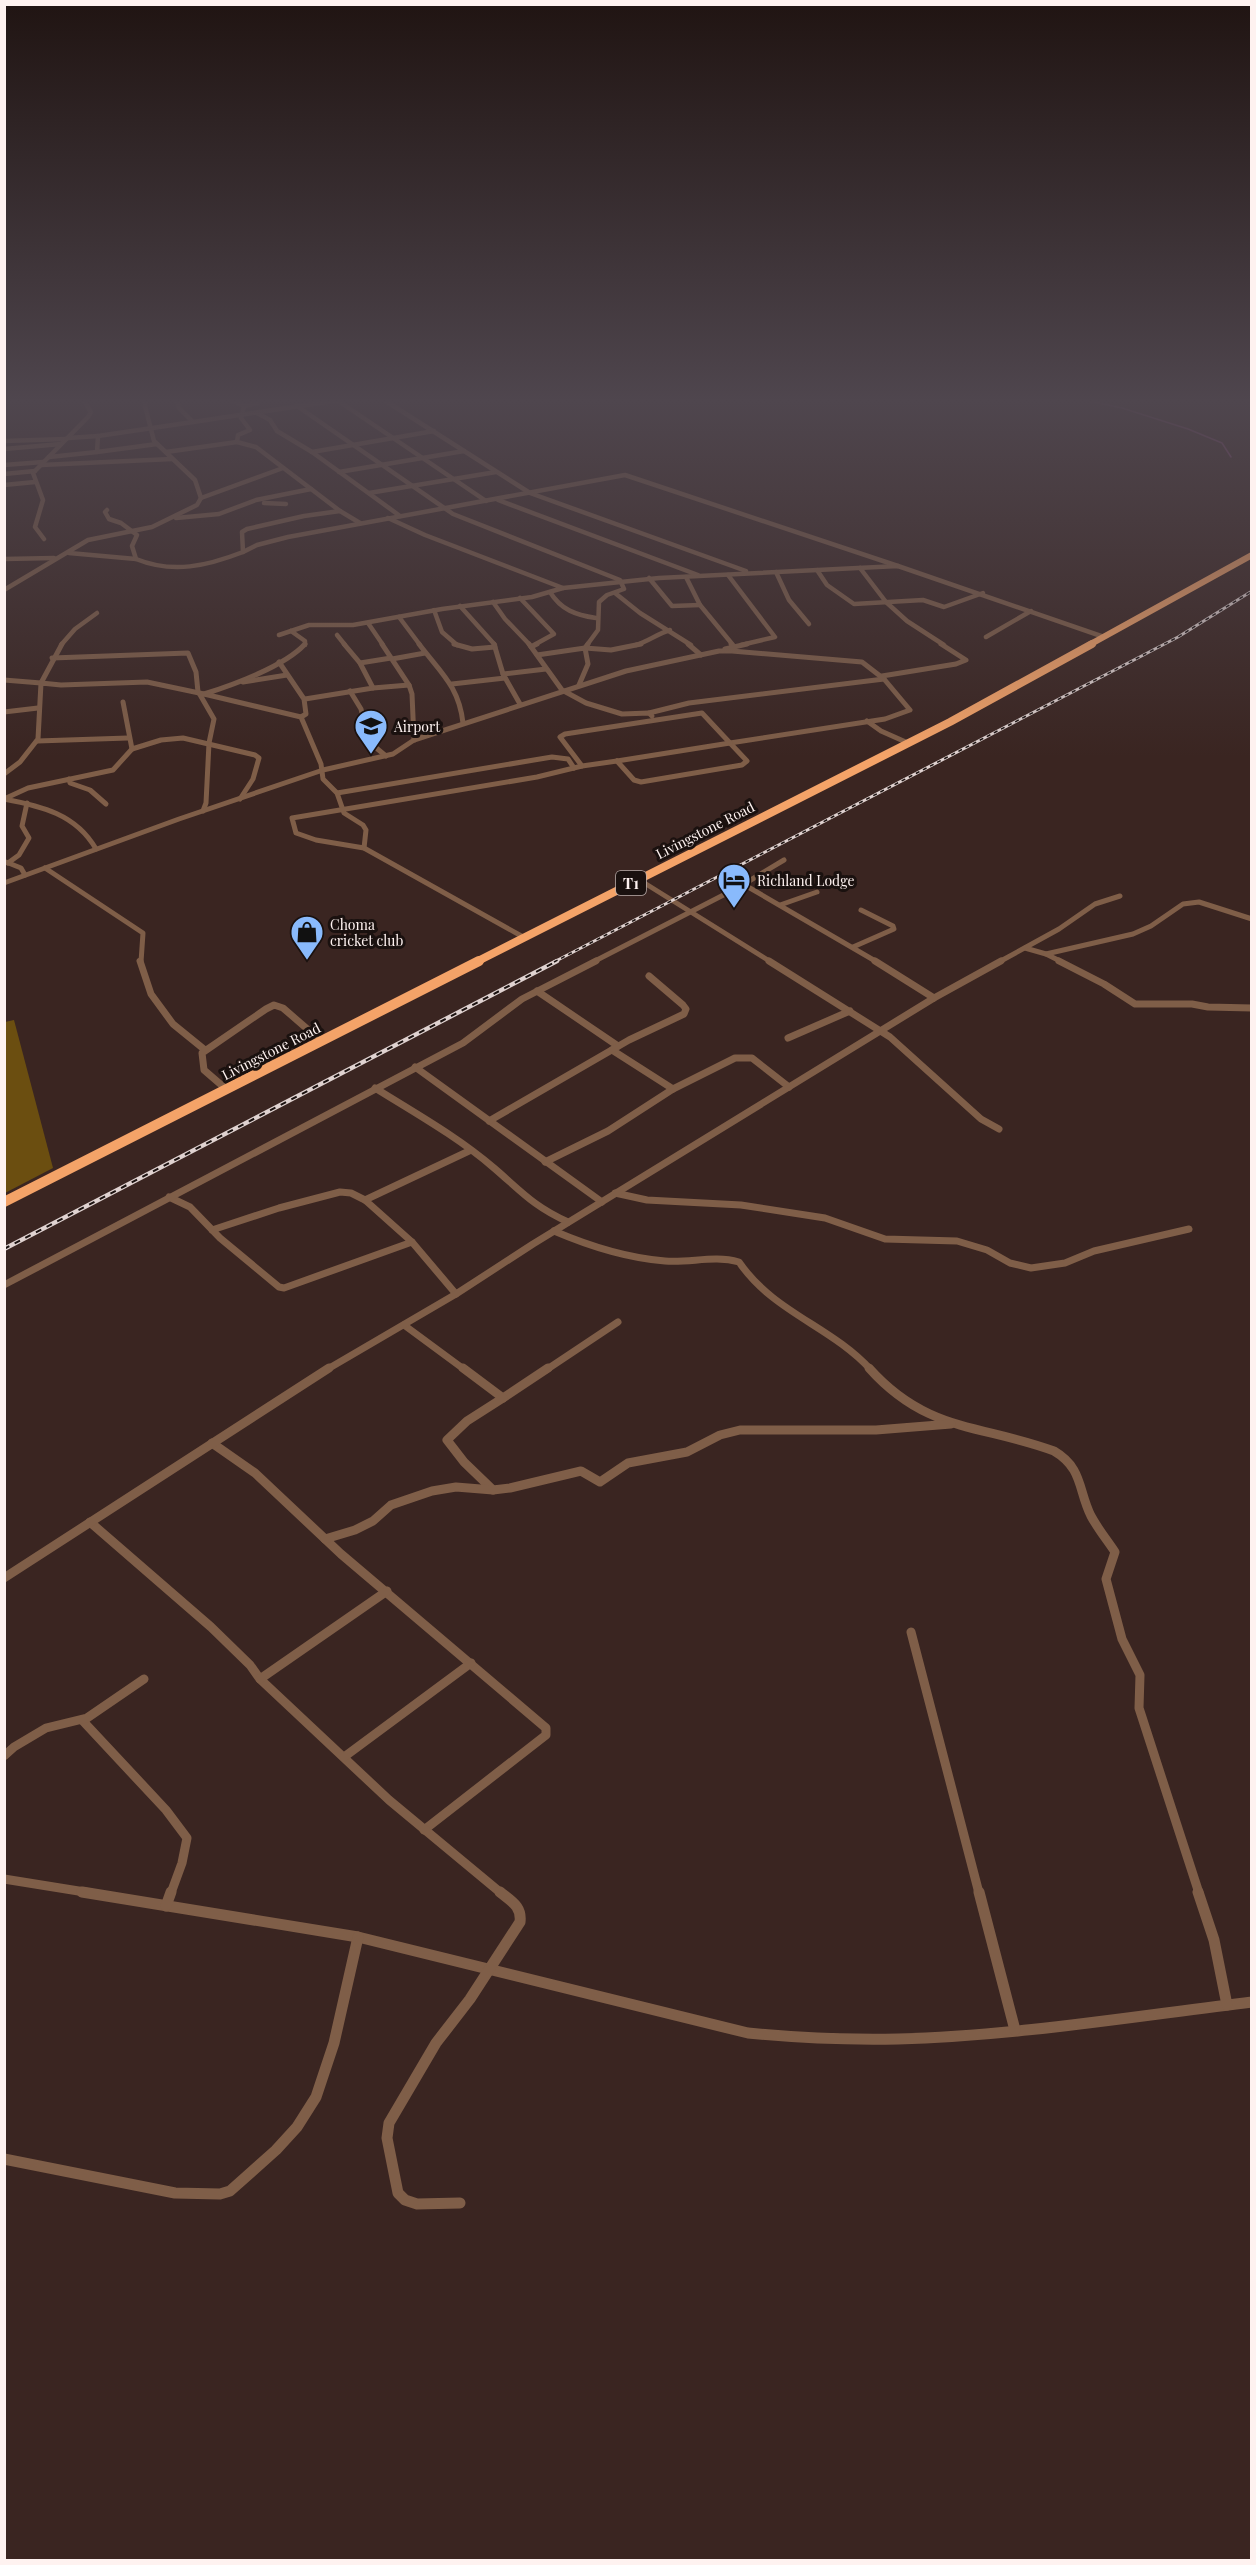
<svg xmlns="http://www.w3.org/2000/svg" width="1256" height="2565" font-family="'Playfair Display',serif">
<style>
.green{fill:#6b4e10}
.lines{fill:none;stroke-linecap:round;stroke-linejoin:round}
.stream{stroke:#984f89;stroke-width:1.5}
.minor-far4{stroke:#7f5e48;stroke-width:4.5}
.minor-far3{stroke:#7f5e48;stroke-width:5}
.minor-far2{stroke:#7f5e48;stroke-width:7}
.minor-far1{stroke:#7f5e48;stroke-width:9}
.minor{stroke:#7f5e48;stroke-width:11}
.highway-far2{stroke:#f4a368;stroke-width:6}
.highway-far1{stroke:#f4a368;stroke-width:8}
.highway{stroke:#f4a368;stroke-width:10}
.rail-far1-casing{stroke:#dfd2d0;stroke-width:3}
.rail-casing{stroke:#dfd2d0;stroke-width:4.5}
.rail-far1{stroke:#1a110f;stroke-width:1.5;stroke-dasharray:4;stroke-linecap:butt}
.rail{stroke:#1a110f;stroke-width:2;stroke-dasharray:6;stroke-linecap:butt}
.labels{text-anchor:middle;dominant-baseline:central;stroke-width:6;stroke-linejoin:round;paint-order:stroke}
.far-poi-label{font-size:14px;fill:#fef2f0;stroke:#1a110f;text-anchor:start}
.far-street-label{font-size:14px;fill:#fef2f0;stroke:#1a110f}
.shield{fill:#1a110f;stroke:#baaeac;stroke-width:1.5}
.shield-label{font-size:15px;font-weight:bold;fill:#fef2f0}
</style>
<rect width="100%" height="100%" fill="#3a2521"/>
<polygon class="green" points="14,1020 53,1168 5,1193 5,1022"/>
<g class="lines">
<polyline class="stream" points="1075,398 1122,408 1188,429 1222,443 1231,457"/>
<g class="minor-far4">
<polyline points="176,398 179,408 193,422 353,398"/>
<polyline points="227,398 244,406"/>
<polyline points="261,398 258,403 244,406 241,418 250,430 238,435 237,442 256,447 340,511 360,523"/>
<polyline points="381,398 530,493 746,571"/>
<polyline points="337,400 486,501"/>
<polyline points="297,406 453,514 620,580 624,589 607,595 599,602 598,630 587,645"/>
<polyline points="257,413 270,420 277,431 312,452 400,516"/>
<polyline points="68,438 98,436"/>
<polyline points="4,441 66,439"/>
<polyline points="157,444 97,452 98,436 193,422"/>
<polyline points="4,449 61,444"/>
<polyline points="166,452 237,442"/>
<polyline points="312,452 434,431"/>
<polyline points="49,457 97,452"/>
<polyline points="4,465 43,462"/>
<polyline points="41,465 172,459"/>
<polyline points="339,472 464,451"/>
<polyline points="4,474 35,471"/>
<polyline points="4,485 35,482"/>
<polyline points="369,493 496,472"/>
<polyline points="201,498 283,468"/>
<polyline points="498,500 698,575"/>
<polyline points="264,503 286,504"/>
<path d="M 107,510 L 105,512 L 109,519 L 121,523 L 137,535 L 132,546 L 136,559 C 173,574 207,566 243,552 L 242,532 L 247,529 L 304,516 L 340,511"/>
<polyline points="176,518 219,514 256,500 311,489"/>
<polyline points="44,539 35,527 43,500 33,473 88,417 91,412 82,398"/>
<polyline points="243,552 257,545 288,537 625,475 898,566"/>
<polyline points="69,553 136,559"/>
<polyline points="4,559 54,558"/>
<polyline points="860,568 886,602 907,621 944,645"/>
<polyline points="817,570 827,585 854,604 923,600 944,607 983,593"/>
<polyline points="776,572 789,600 809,624"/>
<polyline points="728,575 775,637 741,645"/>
<polyline points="686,577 700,605 733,645"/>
<polyline points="649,578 672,606 700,605"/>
<polyline points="563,588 659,578 898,566 1104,637"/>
<polyline points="4,590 88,540 152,527 197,505 201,498 195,480 154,441 145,406 146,398"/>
<path d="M 550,592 C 561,610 576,615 596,618"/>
<polyline points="615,593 640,613 691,645"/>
<polyline points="520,598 554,634 534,645"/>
<polyline points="493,602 505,619 530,645"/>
<polyline points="460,606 495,645"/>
<polyline points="434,610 442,632 457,645"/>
<polyline points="399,617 420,645"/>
<polyline points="368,623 383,645"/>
<polyline points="291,631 305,641 305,645"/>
<polyline points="279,635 309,625 353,625 442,609 532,597 563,588 425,535 388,518"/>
<polyline points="337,635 345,645"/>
<polyline points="986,637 1031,611"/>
<polyline points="61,645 75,629 97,613"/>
<path d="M 636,645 C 649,641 657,634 670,630"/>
</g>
<g class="minor-far3">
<path d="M 305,644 C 285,666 233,685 204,694 L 301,717 L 321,764 L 323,779 L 337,793 L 344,813 L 363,825 L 366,830 L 364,848"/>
<polyline points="382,644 409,685"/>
<path d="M 419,644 C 440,672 459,686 463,723"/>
<polyline points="454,644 472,649 495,647"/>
<polyline points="494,644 503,674 520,704"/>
<polyline points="529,644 562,690 586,703 622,714 649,713 652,716"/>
<polyline points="588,644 585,648 611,650 641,644"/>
<polyline points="688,644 701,655"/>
<polyline points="731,644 734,647"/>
<polyline points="531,647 537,644"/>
<polyline points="725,649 747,644"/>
<polyline points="537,655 585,648 588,664 579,685"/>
<polyline points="52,658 188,653 196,672 198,692"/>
<polyline points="392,659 425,653"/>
<polyline points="279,662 304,699 306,714 301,717"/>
<polyline points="360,663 391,658"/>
<polyline points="503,674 546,669"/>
<polyline points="882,676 956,664 966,660 941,644"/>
<polyline points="4,680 41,683 62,644"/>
<polyline points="243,682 287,675"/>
<polyline points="452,684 505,678"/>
<polyline points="373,688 409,685 412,694 414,740"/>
<polyline points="350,691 361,709 369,742 386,756"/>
<polyline points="199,693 214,719 209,743 206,803 203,811"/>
<polyline points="305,699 373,688 360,663 344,644"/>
<polyline points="4,712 38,708"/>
<polyline points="649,713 689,703 884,679 910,710 885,719 730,743"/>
<polyline points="867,721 881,731 908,743"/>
<polyline points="37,741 128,738"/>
<polyline points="132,749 161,740 183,738 255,755 259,758 253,779 240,799"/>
<polyline points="617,761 634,780 641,782 742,765 747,761 730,743"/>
<polyline points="617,761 582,766 560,737 565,734 702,713 730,743"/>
<polyline points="617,761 730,743"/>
<polyline points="4,774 20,762 38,739 41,683 61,685 147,682 204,694"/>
<polyline points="69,779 70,783 90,790 106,804"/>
<polyline points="337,793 552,757 568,759 574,768"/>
<polyline points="4,799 28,788 113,770 132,749 123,702"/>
<path d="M 4,799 C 41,806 76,814 96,849"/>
<polyline points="6,862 21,868 25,875"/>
<polyline points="8,863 19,855 29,838 22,826 27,803"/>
<polyline points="45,868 143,933 141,962"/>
<polyline points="638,879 771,962"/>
<polyline points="4,883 179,819 323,770 393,754 414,740 626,671 719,651 732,651 862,662 884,679"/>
<polyline points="743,884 877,962"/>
<polyline points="780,905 817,892"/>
<polyline points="525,938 364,848 316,840 296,833 292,818 537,777 582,766"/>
<polyline points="853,947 894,929 893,926 861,910"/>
<polyline points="1025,948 1046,954 1062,962"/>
<polyline points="1046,954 1133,934 1151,926 1183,904 1199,902 1252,919"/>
<polyline points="593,962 739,887 784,860"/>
<polyline points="999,962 1059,929 1095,904 1120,896"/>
</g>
<g class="minor-far2">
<polyline points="140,961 151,994 173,1024 205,1050"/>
<polyline points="769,961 890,1037 981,1119 999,1129"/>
<polyline points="875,961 934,998"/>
<polyline points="1059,961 1104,984 1135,1004 1192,1004 1208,1007 1252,1008"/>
<polyline points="537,991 618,1046"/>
<polyline points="788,1038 850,1011"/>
<polyline points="612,1050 673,1089"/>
<polyline points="415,1067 602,1202"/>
<path d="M 375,1088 C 415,1113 458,1137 494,1168 C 522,1192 533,1206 568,1222"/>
<polyline points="226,1089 204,1070 202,1053 266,1009 274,1005 283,1008 320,1040"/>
<polyline points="489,1121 629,1040 684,1014 686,1009 683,1005 649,976"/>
<polyline points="545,1162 608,1131 673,1089 735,1058 752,1058 789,1087"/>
<polyline points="615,1193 647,1200 741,1205 825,1218 885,1239 957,1241 987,1250 1010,1263 1031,1268 1065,1263 1094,1251 1189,1229"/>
<polyline points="169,1197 190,1207 220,1238 279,1287 284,1288 412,1242"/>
<polyline points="212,1230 279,1208 340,1192 351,1193 365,1200"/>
<path d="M 554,1231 C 589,1246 627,1258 665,1261 C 691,1263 714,1255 739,1262 C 774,1313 831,1326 871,1370"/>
<polyline points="4,1285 463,1043 522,999 596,961"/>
<polyline points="456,1294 412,1242 365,1200 469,1151"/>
<polyline points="404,1325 465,1370"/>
<polyline points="326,1370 456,1294 533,1244 934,998 1001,961"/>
<polyline points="546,1370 618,1322"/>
</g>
<g class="minor-far1">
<polyline points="463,1368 503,1398 548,1368"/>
<path d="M 869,1368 C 927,1433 981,1424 1054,1451 C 1083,1468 1078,1490 1091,1516 C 1098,1529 1107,1540 1115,1552 L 1106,1579 L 1122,1639 L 1140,1675 L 1139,1708 L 1199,1893"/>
<polyline points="212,1443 255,1473 341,1554 546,1728 546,1735 424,1830"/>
<polyline points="493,1490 464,1462 447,1440 467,1421 503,1398"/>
<polyline points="90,1522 211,1627 250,1665 260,1679 389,1800 501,1893"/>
<polyline points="325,1539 355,1530 373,1521 391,1505 432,1491 456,1487 493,1490 510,1488 581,1471 600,1482 628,1463 687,1452 720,1435 740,1430 876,1430 951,1424"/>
<polyline points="4,1578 329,1368"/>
<polyline points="911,1632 979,1893"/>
<polyline points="260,1679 387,1591"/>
<polyline points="82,1720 166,1810 187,1838 182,1863 171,1893"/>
<polyline points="4,1756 14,1747 46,1728 87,1718 144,1679"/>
<polyline points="344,1757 471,1663"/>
<polyline points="4,1879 91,1893"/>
</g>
<g class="minor">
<path d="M 82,1892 L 358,1937 L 748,2033 C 798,2038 848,2040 898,2039 C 1015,2036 1136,2016 1252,2002"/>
<polyline points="979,1892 1015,2030"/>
<polyline points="1198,1892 1214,1940 1227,2005"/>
<polyline points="166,1906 171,1892"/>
<polyline points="4,2159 175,2193 220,2194 230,2191 276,2150 297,2127 316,2097 334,2043 358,1937"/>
<path d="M 460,2203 L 417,2204 L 405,2200 L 398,2193 L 387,2138 L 389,2123 L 436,2043 L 470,1999 L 520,1922 C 522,1906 511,1901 500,1892"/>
</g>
<polyline class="highway-far2" points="1089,645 1252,555"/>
<polyline class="highway-far1" points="476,962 950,722 1092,644"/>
<polyline class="highway" points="4,1202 479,961"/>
<g class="rail-far1-casing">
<polyline id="rail-far1" points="554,962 1178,637 1252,591"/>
</g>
<g class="rail-casing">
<polyline id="rail" points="4,1249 557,961"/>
</g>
<use href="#rail-far1" class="rail-far1"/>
<use href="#rail" class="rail"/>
</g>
<linearGradient id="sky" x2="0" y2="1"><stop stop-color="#201412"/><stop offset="0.53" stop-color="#4f464e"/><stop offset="1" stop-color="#4f464e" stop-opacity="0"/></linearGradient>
<rect width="1256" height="757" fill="url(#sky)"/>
<defs>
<g id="school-pin" transform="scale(1.725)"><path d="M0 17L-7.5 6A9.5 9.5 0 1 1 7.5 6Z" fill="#89bafc" stroke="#1a110f"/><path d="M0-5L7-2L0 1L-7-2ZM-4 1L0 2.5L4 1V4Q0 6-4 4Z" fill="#111"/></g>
<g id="hotel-pin" transform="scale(1.725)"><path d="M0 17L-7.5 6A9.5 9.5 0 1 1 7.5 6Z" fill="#89bafc" stroke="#1a110f"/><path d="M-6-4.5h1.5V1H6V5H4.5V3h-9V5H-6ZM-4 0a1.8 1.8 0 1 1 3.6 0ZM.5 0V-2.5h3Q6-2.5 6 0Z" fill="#111"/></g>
<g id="shop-pin" transform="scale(1.725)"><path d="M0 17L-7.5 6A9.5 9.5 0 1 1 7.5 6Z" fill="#89bafc" stroke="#1a110f"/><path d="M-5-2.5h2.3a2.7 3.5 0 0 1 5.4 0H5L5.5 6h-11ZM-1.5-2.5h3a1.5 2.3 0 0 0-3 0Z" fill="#111"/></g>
</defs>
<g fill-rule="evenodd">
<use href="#school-pin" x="371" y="726"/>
<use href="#hotel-pin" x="734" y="880"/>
<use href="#shop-pin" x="307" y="932"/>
</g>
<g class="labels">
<g class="far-poi-label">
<text x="394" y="726">Airport</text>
<text x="757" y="880">Richland Lodge</text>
<text x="330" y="924">Choma<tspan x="330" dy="16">cricket club</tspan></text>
</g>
<g class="far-street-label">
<text transform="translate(705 830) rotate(-27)">Livingstone Road</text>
<text transform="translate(271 1051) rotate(-27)">Livingstone Road</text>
</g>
<rect class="shield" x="616" y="871" width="30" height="24" rx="4.5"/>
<g class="shield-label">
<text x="631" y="883">T1</text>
</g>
</g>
<rect width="1256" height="2565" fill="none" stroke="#fef2f0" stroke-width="12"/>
</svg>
